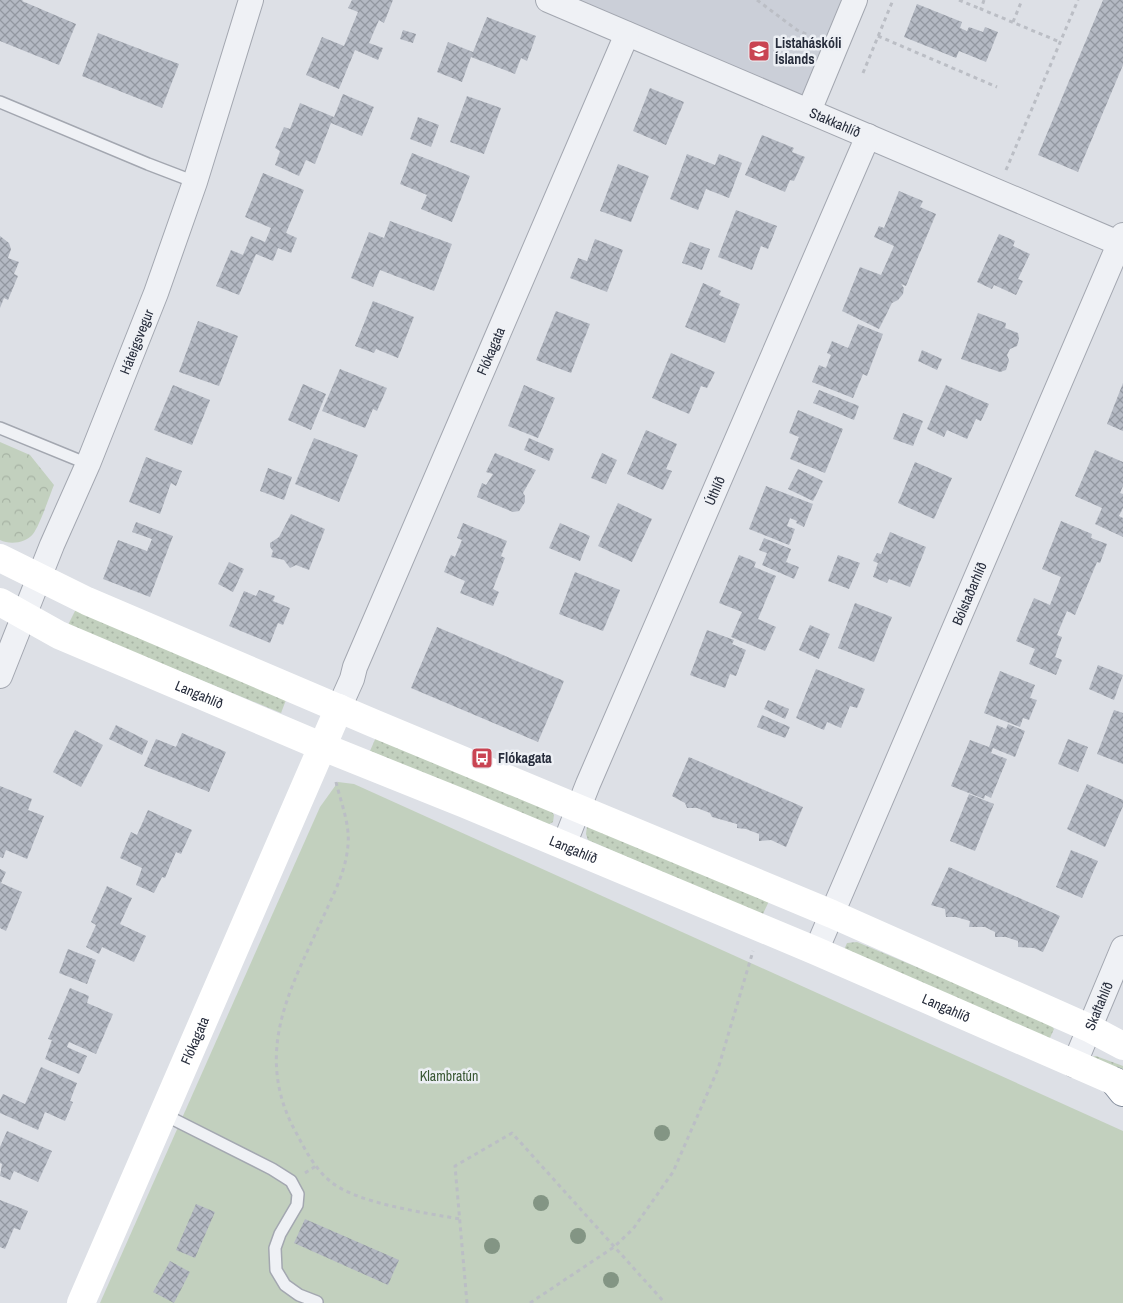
<svg xmlns="http://www.w3.org/2000/svg" width="1123" height="1303" font-family="'Archivo Narrow',sans-serif">
<style>
.built{fill:#cbcfd8}
.grass{fill:url(#grass-dots)}
.forest{fill:url(#forest-crowns)}
.park{fill:#c2d0be}
.building{fill:url(#building-cross-hatch)}
.lines{fill:none;stroke-linecap:round;stroke-linejoin:round}
.lane-casing{stroke:#a3a7b0;stroke-width:14}
.street-casing{stroke:#a3a7b0;stroke-width:26}
.highway-casing{stroke:#848d9c;stroke-width:30}
.path{stroke:#bbbec5;stroke-width:3;stroke-dasharray:4 4;stroke-linecap:butt}
.lane{stroke:#eff1f5;stroke-width:11}
.street{stroke:#eff1f5;stroke-width:24}
.secondary{stroke:#fff;stroke-width:28}
.highway{stroke:#fff;stroke-width:28}
.tree{fill:#839584}
.labels{text-anchor:middle;dominant-baseline:central;stroke-width:5;stroke-linejoin:round;paint-order:stroke}
.poi-label{font-size:14px;font-weight:bold;fill:#272d3c;stroke:#eceff4;text-anchor:start}
.street-label{font-size:14px;fill:#272d3c;stroke:#eceff4}
.park-label{font-size:14px;fill:#395734;stroke:#eceff4}
</style>
<defs>
<pattern id="grass-dots" width="8" height="8" patternUnits="userSpaceOnUse" patternTransform="scale(1.25)"><rect width="8" height="8" fill="#c2d0be"/><path d="M2 2h.1M6 6h.1" fill="none" stroke="#a7b3a4" stroke-width="1.8" stroke-linecap="round"/></pattern>
<pattern id="forest-crowns" width="20" height="18" patternUnits="userSpaceOnUse" patternTransform="scale(1.25)"><rect width="20" height="18" fill="#c2d0be"/><path d="M2 6a3 3 0 1 1 6 0M12 15a3 3 0 1 1 6 0" fill="none" stroke="#a7b3a4"/></pattern>
<pattern id="building-cross-hatch" width="8" height="8" patternUnits="userSpaceOnUse" patternTransform="scale(1.25)"><rect width="8" height="8" fill="#b4b9c3"/><path d="M0 0l8 8M0 8l8-8" fill="none" stroke="#9297a0"/></pattern>
</defs>
<rect width="100%" height="100%" fill="#dde0e6"/>
<polygon class="built" points="569,0 849,0 809,102"/>
<g class="grass">
<polygon points="76,609 286,700 281,713 68,625"/>
<polygon points="377,735 551,810 554,815 553,822 546,826 370,751"/>
<polygon points="587,826 769,901 762,916 588,840 586,834"/>
<polygon points="857,942 1048,1022 1054,1029 1049,1040 844,950 847,943"/>
<polygon points="1096,1056 1123,1066 1123,1079 1091,1057"/>
</g>
<path class="forest" d="M 0,442 L 30,455 L 54,485 C 49,497 40,525 33,534 C 26,543 10,545 0,540 Z"/>
<polygon class="park" points="338,782 354,784 1123,1131 1123,1303 100,1303 320,807"/>
<g class="building">
<polygon points="0,0 23,0 22,1 76,24 59,65 0,41"/>
<polygon points="352,0 393,0 384,23 379,20 369,43 383,48 378,60 355,50 339,89 306,75 322,37 344,46 358,12 348,8"/>
<polygon points="1103,0 1123,0 1123,65 1078,172 1038,155"/>
<polygon points="917,4 962,22 960,28 967,31 969,27 983,32 985,27 998,32 986,62 959,51 956,58 904,37"/>
<polygon points="487,17 536,36 527,61 521,58 515,74 471,57 462,82 437,72 448,42 473,52"/>
<polygon points="403,30 416,34 413,43 400,39"/>
<polygon points="98,33 179,64 162,108 82,76"/>
<polygon points="650,88 684,102 666,145 633,131"/>
<polygon points="343,94 374,107 362,136 331,123 315,164 306,160 299,176 275,165 280,151 275,148 284,127 290,129 300,103 334,117"/>
<polygon points="467,96 501,108 484,154 450,142"/>
<polygon points="418,117 439,125 431,147 410,139"/>
<polygon points="762,135 794,148 792,152 805,157 794,181 790,180 785,192 745,175"/>
<polygon points="412,153 470,176 452,222 421,209 427,195 400,184"/>
<polygon points="687,154 715,165 719,154 742,163 729,198 706,189 698,210 670,199"/>
<polygon points="618,164 649,176 631,222 600,211"/>
<polygon points="263,173 304,190 286,233 297,238 291,253 278,248 273,261 256,254 239,295 216,286 231,250 243,255 251,236 265,242 271,228 245,217"/>
<polygon points="899,191 923,201 920,207 936,214 906,286 901,284 904,288 903,294 898,300 892,303 879,329 842,311 860,267 881,275 894,246 874,237 879,226 884,228"/>
<polygon points="736,210 777,226 768,249 761,246 752,270 718,257"/>
<polygon points="390,221 452,244 434,291 380,270 373,287 351,278 369,232 384,238"/>
<polygon points="999,234 1015,241 1013,246 1030,254 1018,279 1023,281 1016,295 994,285 992,289 977,282"/>
<polygon points="0,236 9,243 11,249 8,258 19,262 14,274 18,276 8,300 4,298 0,308"/>
<polygon points="595,239 623,250 607,292 570,278 578,258 587,261"/>
<polygon points="690,242 710,249 702,270 682,263"/>
<polygon points="703,283 721,291 719,295 740,304 725,343 685,327"/>
<polygon points="373,301 414,317 398,358 376,349 374,353 355,346"/>
<polygon points="556,311 590,324 571,373 536,360"/>
<polygon points="978,313 1006,323 1005,328 1018,333 1019,339 1017,346 1010,349 1007,355 1009,360 1006,370 1000,372 961,359"/>
<polygon points="198,321 238,336 219,386 179,372"/>
<polygon points="858,324 883,334 867,376 863,374 853,398 812,382 819,365 826,368 831,355 827,353 832,341 848,348"/>
<polygon points="922,350 942,359 937,370 918,361"/>
<polygon points="671,353 715,372 707,388 701,386 689,414 652,398"/>
<polygon points="340,369 387,388 377,411 373,409 365,428 322,411"/>
<polygon points="1123,383 1123,431 1107,424"/>
<polygon points="303,384 326,394 311,430 288,420"/>
<polygon points="173,385 210,400 192,445 154,430"/>
<polygon points="524,385 555,398 538,438 508,426"/>
<polygon points="946,385 989,404 981,421 976,419 967,439 947,430 944,437 927,429"/>
<polygon points="819,390 859,406 854,420 813,403"/>
<polygon points="798,410 843,429 825,473 790,459 799,437 789,433"/>
<polygon points="903,413 923,421 913,446 893,439"/>
<polygon points="646,430 677,444 666,469 672,471 663,490 627,474"/>
<polygon points="314,438 358,455 339,502 295,484"/>
<polygon points="529,438 554,449 549,461 524,450"/>
<polygon points="1095,450 1123,462 1123,486 1120,493 1123,494 1123,508 1119,516 1123,518 1123,537 1095,524 1102,508 1075,496"/>
<polygon points="495,453 536,470 523,493 525,496 525,502 519,511 513,512 477,497 482,483 486,485 493,474 486,472"/>
<polygon points="602,453 617,460 606,484 591,478"/>
<polygon points="146,457 182,471 176,486 171,483 160,514 129,502"/>
<polygon points="915,462 952,478 934,519 898,503"/>
<polygon points="268,468 292,477 284,500 260,491"/>
<polygon points="798,469 823,481 813,501 788,489"/>
<polygon points="766,486 813,504 804,527 796,523 797,521 790,518 787,526 795,529 789,545 749,529"/>
<polygon points="618,503 652,519 632,562 598,546"/>
<polygon points="291,514 325,529 309,570 296,565 290,568 284,560 271,557 273,551 270,547 270,543 279,537"/>
<polygon points="1061,521 1092,534 1091,538 1107,544 1100,563 1097,562 1075,615 1067,611 1057,635 1062,637 1055,657 1062,660 1056,675 1029,664 1035,649 1016,641 1034,598 1050,605 1061,577 1042,569"/>
<polygon points="136,522 173,536 150,597 103,579 118,540 147,551 152,539 132,532"/>
<polygon points="463,523 507,541 501,556 505,558 493,589 499,592 493,606 460,593 465,581 444,572 451,555 455,557 462,540 457,538"/>
<polygon points="560,523 590,536 580,561 549,548"/>
<polygon points="890,532 926,547 910,587 889,579 887,583 873,577 878,563 873,561 877,553 881,554"/>
<polygon points="764,538 791,549 786,562 799,567 794,579 762,565 767,553 759,550"/>
<polygon points="739,555 756,562 754,567 776,576 758,619 776,627 765,651 731,637 742,612 719,603"/>
<polygon points="838,555 860,563 849,589 828,581"/>
<polygon points="229,562 244,569 233,592 218,584"/>
<polygon points="575,572 620,590 603,631 559,614"/>
<polygon points="259,590 275,596 273,601 290,608 283,625 278,623 270,643 229,626 244,591 256,596"/>
<polygon points="855,603 892,617 874,662 838,648"/>
<polygon points="810,625 830,634 819,659 799,650"/>
<polygon points="437,627 564,681 538,742 411,688"/>
<polygon points="707,630 734,640 732,644 746,650 736,676 730,674 725,688 690,675"/>
<polygon points="1098,665 1123,675 1114,700 1089,689"/>
<polygon points="816,669 865,689 857,708 850,706 841,728 827,722 824,730 796,718"/>
<polygon points="1000,671 1035,685 1030,698 1037,700 1029,720 1023,718 1020,727 984,713"/>
<polygon points="768,700 789,709 785,719 764,709"/>
<polygon points="1114,710 1123,713 1123,764 1097,754"/>
<polygon points="762,715 790,727 785,738 757,727"/>
<polygon points="1008,724 1025,731 1015,757 993,748 991,753 1007,759 991,798 985,795 984,799 951,786 970,740 989,747 997,725 1006,729"/>
<polygon points="116,725 148,741 142,755 109,739"/>
<polygon points="75,730 103,745 81,787 53,772"/>
<polygon points="182,733 226,752 209,792 144,766 156,739 176,747"/>
<polygon points="1068,739 1088,747 1078,772 1058,764"/>
<polygon points="689,757 803,807 786,847 771,840 759,841 759,834 746,829 737,828 737,824 712,817 710,813 697,808 687,808 685,803 672,796"/>
<polygon points="1087,784 1123,800 1123,806 1105,847 1067,829"/>
<polygon points="0,786 32,799 28,810 44,816 27,859 6,850 3,858 0,857"/>
<polygon points="969,794 994,804 975,851 950,841"/>
<polygon points="148,810 192,830 181,854 176,852 165,878 162,877 154,893 136,885 142,868 120,858 131,832 137,835"/>
<polygon points="1071,850 1098,861 1082,898 1056,887"/>
<polygon points="949,867 1060,916 1043,952 1034,948 1018,947 1018,941 1006,937 995,937 995,932 985,927 969,927 970,921 956,917 946,917 945,909 931,905"/>
<polygon points="0,869 6,872 1,883 22,892 6,931 0,928"/>
<polygon points="107,886 132,898 120,924 146,936 134,962 102,947 99,954 86,947 96,925 91,922"/>
<polygon points="68,949 96,960 87,984 59,973"/>
<polygon points="70,988 89,996 87,1003 113,1014 96,1054 69,1042 67,1047 87,1056 79,1074 45,1059 52,1040 48,1039"/>
<polygon points="41,1067 77,1083 70,1101 73,1102 65,1121 45,1112 38,1130 0,1113 0,1100 3,1094 25,1104"/>
<polygon points="7,1131 52,1151 38,1182 14,1171 10,1180 0,1176 2,1164 0,1163 0,1147"/>
<polygon points="0,1200 28,1211 20,1230 14,1228 5,1249 0,1247"/>
<polygon points="196,1204 215,1212 195,1258 176,1250"/>
<polygon points="305,1219 399,1260 388,1285 294,1243"/>
<polygon points="170,1261 190,1272 174,1303 153,1292"/>
</g>
<g class="lines">
<g class="lane-casing">
<g id="lane">
<polyline points="0,102 148,164 195,182"/>
<polyline points="0,428 88,464"/>
<polyline points="163,1114 272,1169 291,1181 298,1194 297,1205 280,1234 275,1248 276,1270 285,1285 299,1295 317,1302"/>
</g>
</g>
<g class="street-casing">
<g id="street">
<path id="s1" d="M 548,0 L 1123,245"/>
<polyline points="809,111 855,0"/>
<path id="s2" d="M 0,676 L 52,545 L 88,464 L 156,293 L 195,182 L 251,0"/>
<path id="s3" d="M 339,708 L 352,679 L 355,667 L 627,34"/>
<path id="s4" d="M 564,845 L 588,784 L 868,136"/>
<path id="s5" d="M 816,951 L 1123,235"/>
<path id="s6" d="M 1074,1065 L 1123,948"/>
</g>
</g>
<g class="highway-casing">
<polyline id="highway" points="1115,1082 1123,1092"/>
</g>
<g class="path">
<polyline points="757,0 797,30 815,38"/>
<polyline points="959,0 981,9"/>
<polyline points="984,0 981,9 1060,42"/>
<polyline points="1013,22 1022,0"/>
<polyline points="878,36 997,87"/>
<polyline points="863,73 893,0"/>
<polyline points="1006,170 1078,0"/>
<path d="M 336,782 C 341,803 350,824 348,845 C 346,870 335,891 325,913 C 293,984 254,1047 292,1125 C 303,1145 312,1166 330,1181 C 355,1203 426,1213 460,1219"/>
<polyline points="305,1173 316,1166"/>
<polyline points="467,1303 455,1166 512,1133 665,1303"/>
<polyline points="530,1303 614,1247 633,1229 673,1172 718,1069 753,951"/>
</g>
<use href="#lane" class="lane"/>
<use href="#street" class="street"/>
<g class="secondary">
<polyline points="0,558 87,601 373,723 832,914 1089,1028 1123,1046"/>
<path id="s7" d="M 0,602 L 59,635 L 323,747 L 465,804 L 816,951 L 1123,1085"/>
<path id="s8" d="M 81,1303 L 339,708"/>
</g>
<use href="#highway" class="highway"/>
</g>
<g class="tree">
<circle cx="662" cy="1133" r="8"/>
<circle cx="541" cy="1203" r="8"/>
<circle cx="578" cy="1236" r="8"/>
<circle cx="492" cy="1246" r="8"/>
<circle cx="611" cy="1280" r="8"/>
</g>
<defs>
<g id="university-square" transform="scale(1.125)"><rect x="-9" y="-9" width="18" height="18" rx="4" fill="#c94452" stroke="#eceff4"/><path d="M0-5L7-2L0 1L-7-2ZM-4 1L0 2.5L4 1V4Q0 6-4 4Z" fill="#fff"/></g>
<g id="bus-square" transform="scale(1.125)"><rect x="-9" y="-9" width="18" height="18" rx="4" fill="#c94452" stroke="#eceff4"/><path d="M-5-6H5V4H4V6H2V4H-2V6H-4V4H-5ZM-3.5-4V0h7V-4ZM-3.5 1.2v1.5H-2V1.2ZM2 1.2v1.5H3.5V1.2Z" fill="#fff"/></g>
</defs>
<g fill-rule="evenodd">
<use href="#university-square" x="759" y="51"/>
<use href="#bus-square" x="482" y="758"/>
</g>
<g class="labels">
<g class="poi-label">
<text x="775" y="43">Listaháskóli<tspan x="775" dy="16">Íslands</tspan></text>
<text x="498" y="758">Flókagata</text>
</g>
<g class="street-label">
<text stroke="none"><textPath href="#s1" startOffset="312">Stakkahlíð</textPath></text>
<text stroke="none"><textPath href="#s2" startOffset="361">Háteigsvegur</textPath></text>
<text stroke="none"><textPath href="#s3" startOffset="388">Flókagata</textPath></text>
<text stroke="none"><textPath href="#s4" startOffset="385">Úthlíð</textPath></text>
<text stroke="none"><textPath href="#s5" startOffset="389">Bólstaðarhlíð</textPath></text>
<text stroke="none"><textPath href="#s7" startOffset="220">Langahlíð</textPath></text>
<text stroke="none"><textPath href="#s7" startOffset="625">Langahlíð</textPath></text>
<text stroke="none"><textPath href="#s6" startOffset="64">Skaftahlíð</textPath></text>
<text stroke="none"><textPath href="#s7" startOffset="1030">Langahlíð</textPath></text>
<text stroke="none"><textPath href="#s8" startOffset="286">Flókagata</textPath></text>
</g>
<g class="park-label">
<text x="449" y="1076">Klambratún</text>
</g>
</g>
</svg>
